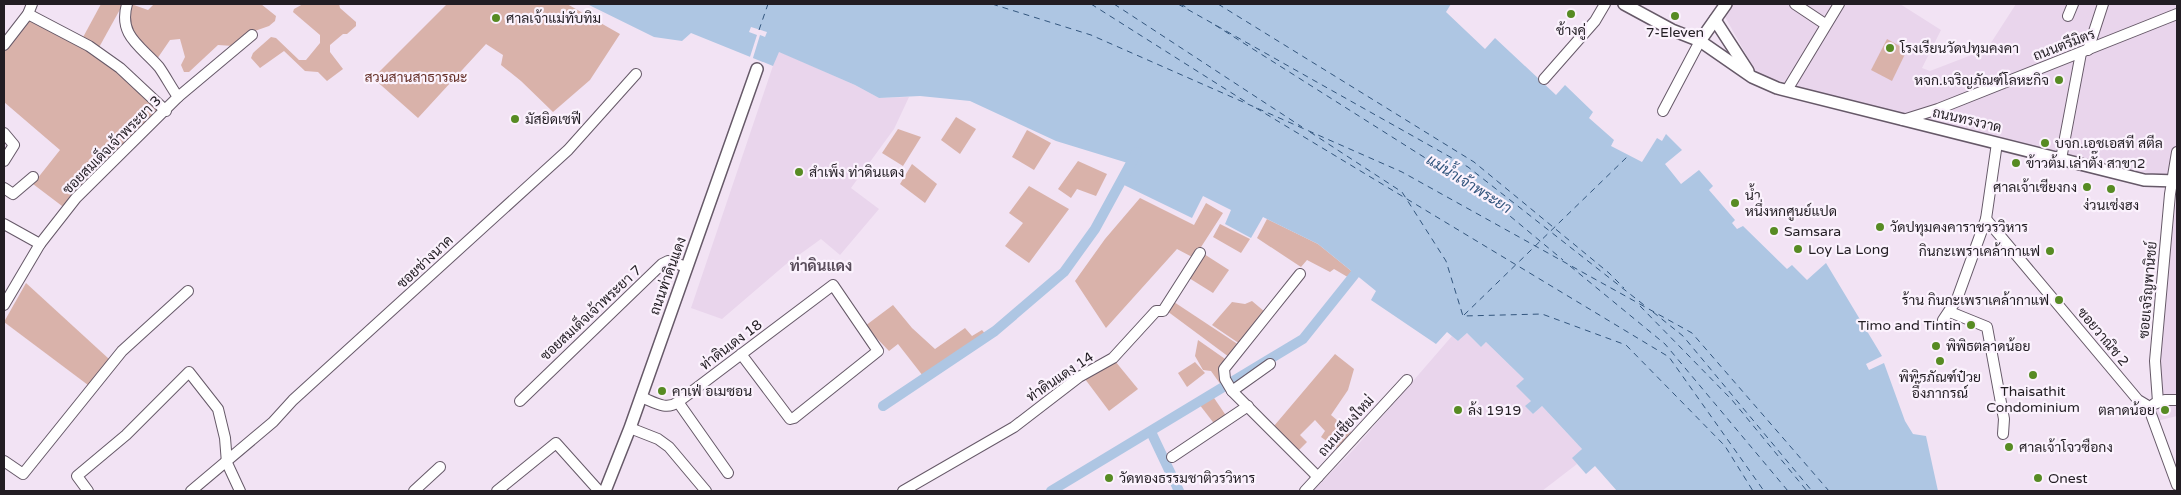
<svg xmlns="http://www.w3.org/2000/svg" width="2181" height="495" font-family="'Varela Round',Sarabun,sans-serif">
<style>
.built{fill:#e9d5ec}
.green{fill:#d9b2aa}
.water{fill:#aec6e3}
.pier{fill:#f2e3f4}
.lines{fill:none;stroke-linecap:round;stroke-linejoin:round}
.canal{stroke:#aec6e3;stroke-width:10}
.ferry{stroke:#33567e;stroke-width:1;stroke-dasharray:6 5;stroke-linecap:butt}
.minor-casing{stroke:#665968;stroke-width:12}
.tertiary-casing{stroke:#665968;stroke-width:14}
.minor{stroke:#fff;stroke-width:10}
.tertiary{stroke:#fff;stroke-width:11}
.poi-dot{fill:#578b23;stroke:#fbf2fd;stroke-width:2}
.labels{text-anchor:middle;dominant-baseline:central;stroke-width:4.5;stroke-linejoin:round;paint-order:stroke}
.poi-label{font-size:14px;fill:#221d23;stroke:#fbf2fd;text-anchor:start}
.street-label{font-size:14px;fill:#221d23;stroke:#fbf2fd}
.park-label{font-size:14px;fill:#663028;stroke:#fbf2fd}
.water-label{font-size:15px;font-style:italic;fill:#33567e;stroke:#fbf2fd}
.neighbourhood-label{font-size:15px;font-weight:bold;fill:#594d5b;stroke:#fbf2fd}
</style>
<rect width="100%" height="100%" fill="#f2e3f4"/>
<g class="built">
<polygon points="1731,4 1900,4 1941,30 1922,68 1930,71 1987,49 2016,4 2175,4 2177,10 2177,176 2162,176 2102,164 1840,99 1757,74 1724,15"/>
<polygon points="778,51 855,85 879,98 909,97 894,129 851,188 879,209 840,255 821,239 785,265 722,319 691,308"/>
<polygon points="2177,194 2177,398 2159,398 2158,360"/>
<polygon points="1467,333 1481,347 1486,342 1524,379 1531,401 1526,406 1533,414 1542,406 1582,449 1573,458 1577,464 1542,491 1313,491 1355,448 1452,336 1458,341"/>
<polygon points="2161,404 2177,404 2177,416 2157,421 2153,407"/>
</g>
<g class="green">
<polygon points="101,4 123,4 97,51 81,41"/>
<path d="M 131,4 L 148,10 L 154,4 L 261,4 L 276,16 L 275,21 L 269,26 L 252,32 L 233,46 L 218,45 L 189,72 L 184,72 L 181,65 L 185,57 L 180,39 L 170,40 L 157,59 C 143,43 120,27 131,4 Z"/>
<polygon points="303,4 339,4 340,8 356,22 356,26 347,34 343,34 330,45 330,52 343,69 327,81 318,72 305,71 284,51 260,68 251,58 253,53 271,37 276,38 299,60 306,60 320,43 320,35 293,12 294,9"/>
<polygon points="447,4 567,4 620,34 590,80 553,112 521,81 501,65 503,55 486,44 418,118 373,78"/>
<polygon points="29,18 88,47 164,111 66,209 33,184 60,150 4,102 4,52"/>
<polygon points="1887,39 1907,50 1892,81 1871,70"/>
<polygon points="956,117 976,129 960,154 941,140"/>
<polygon points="898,129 921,137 903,166 882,153"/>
<polygon points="1027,130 1051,143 1034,170 1012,157"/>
<polygon points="1078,161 1107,174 1096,196 1077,189 1071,198 1058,189"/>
<polygon points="912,164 937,184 925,203 900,184"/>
<polygon points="1029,186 1069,209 1029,263 1005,246 1023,223 1009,213"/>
<polygon points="1140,198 1194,225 1206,203 1223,213 1194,258 1177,249 1106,328 1075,281 1105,239"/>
<polygon points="1267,219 1318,244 1355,274 1351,279 1334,269 1330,272 1307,260 1301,267 1257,238"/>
<polygon points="1220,224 1250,239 1241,253 1213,237"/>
<polygon points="1204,254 1229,270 1213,293 1189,278"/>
<polygon points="26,283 109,359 88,385 4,322"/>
<polygon points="1252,301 1265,312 1240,344 1212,325 1232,302 1245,304"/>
<polygon points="1174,302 1239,345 1229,357 1167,311"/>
<polygon points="893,305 912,328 935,349 965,328 972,336 982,330 986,335 923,376 898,344 889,351 865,326"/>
<polygon points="1198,340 1228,361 1225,383 1221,385 1211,371 1203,370 1195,356"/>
<polygon points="1335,354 1354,369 1348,390 1331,415 1351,432 1338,449 1321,437 1325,431 1315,420 1300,435 1307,442 1298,451 1274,426"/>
<polygon points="1115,361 1138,389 1109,411 1085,379"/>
<polygon points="1195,362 1205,373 1187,387 1178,373"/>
<polygon points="1212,395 1227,417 1216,426 1199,404"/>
</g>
<polygon class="water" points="587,4 1451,4 1446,12 1485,49 1495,38 1556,95 1565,85 1593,112 1589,118 1614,140 1611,146 1642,162 1657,138 1662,141 1666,134 1682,150 1665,164 1681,184 1699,170 1713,186 1709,190 1735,220 1732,223 1737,229 1743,226 1787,269 1792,265 1807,280 1826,263 1882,356 1866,364 1869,370 1884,363 1905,421 1913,434 1926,436 1938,491 1617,491 1595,466 1586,474 1572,458 1582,449 1542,406 1533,414 1525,406 1531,401 1516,386 1524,379 1486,342 1481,347 1467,333 1458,341 1447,332 1436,344 1371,300 1376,291 1318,244 1263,217 1251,238 1225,224 1231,210 1203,196 1192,218 1124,185 1131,164 1056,141 970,101 920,96 879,98 855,85 779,52 773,66 691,33 682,41 654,37"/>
<polygon class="pier" points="751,27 767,32 765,37 760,35 752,61 749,60 757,35 749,32"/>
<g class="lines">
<g class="canal">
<polyline points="883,406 995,331 1064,272 1095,229 1137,152"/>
<polyline points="1151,432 1179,491"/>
<polyline points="1051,491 1303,339 1355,274"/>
</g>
<g class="ferry">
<polyline points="992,4 1091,35 1402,172 1692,333 1829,491"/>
<polyline points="1091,4 1246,102"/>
<polyline points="1114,4 1302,127"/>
<polyline points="1178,4 1468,167 1644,305"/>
<polyline points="1180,4 1186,7"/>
<polyline points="1218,4 1474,162 1609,273 1624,288"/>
<polyline points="1215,25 1487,197 1563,260"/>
<polyline points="759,30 768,4"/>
<polyline points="1256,108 1669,357 1764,491"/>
<polyline points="1310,132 1402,192 1446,261 1463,316 1542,314 1626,345 1725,446 1753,491"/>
<polyline points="1570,266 1665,344 1788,491"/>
<polyline points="1640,306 1732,400 1807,491"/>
<polyline points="1653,312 1683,336 1812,491"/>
<polyline points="1464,315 1627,157"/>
</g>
<g class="minor-casing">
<g id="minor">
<polyline points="1795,4 1825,24"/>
<polyline points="28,14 89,46 120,68 166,111"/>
<polyline points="2068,16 2073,4"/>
<polyline points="4,45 28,14 32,4"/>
<polyline points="2088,50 2103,4"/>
<polyline points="1544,79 1595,21 1605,4"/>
<polyline points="1787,90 1839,4"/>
<polyline points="178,97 252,35"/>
<polyline points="1663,111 1700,41"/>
<polyline points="1903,120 1938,109 2177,14"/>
<polyline points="4,133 14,145 4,161"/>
<polyline points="2061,159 2081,53"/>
<polyline points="4,188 13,194 33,177"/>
<polyline points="1986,219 2138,400 2148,406 2177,485"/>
<polyline points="4,224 40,244"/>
<polyline points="1300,274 1224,369 1225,379 1232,391 1318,477"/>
<path d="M 4,305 L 40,244 L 76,198 L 178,97 C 171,87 166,77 159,67 C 141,46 118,36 127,4"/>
<polyline points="1950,312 1987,327 2004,419 2003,434"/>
<polyline points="1943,320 1957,299 1986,219 1997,143"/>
<polyline points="1232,391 1270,364"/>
<path d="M 641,397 C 654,402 666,411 678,402 L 833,285 L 878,351 L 794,418 L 790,419 L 741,354"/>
<polyline points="520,401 662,264 668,261 687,267"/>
<polyline points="678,402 728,473"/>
<polyline points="2158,402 2155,361 2170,194 2177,152"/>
<polyline points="2154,404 2165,400 2177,400"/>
<polyline points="630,428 658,439 669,447 706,491"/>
<polyline points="1172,457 1248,406"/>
<polyline points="4,461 23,474 122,351 188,291"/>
<polyline points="88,491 77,476 126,435 189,372 218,409 225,438 227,463 240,491"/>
<polyline points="191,491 273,422 293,400 568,150 636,74"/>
<polyline points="414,491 440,467"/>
<polyline points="497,491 556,443 599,491"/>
<polyline points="903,491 1014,427 1079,377 1113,358 1156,311 1163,311 1200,253"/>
<polyline points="1305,491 1407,380"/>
</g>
</g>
<g class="tertiary-casing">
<g id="tertiary">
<polyline points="1624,4 1672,30 1700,41 1752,77 1777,88 2144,180 2177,181"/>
<polyline points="1715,20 1748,71"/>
<polyline points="1700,41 1726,4"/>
<polyline points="605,491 630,428 757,69"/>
</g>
</g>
<use href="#minor" class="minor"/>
<use href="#tertiary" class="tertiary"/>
</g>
<g class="poi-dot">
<circle cx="1571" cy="14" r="5"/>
<circle cx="1675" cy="16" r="5"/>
<circle cx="496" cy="18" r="5"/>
<circle cx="1890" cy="48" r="5"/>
<circle cx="2059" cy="80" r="5"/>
<circle cx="515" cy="119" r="5"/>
<circle cx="2045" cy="143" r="5"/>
<circle cx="2016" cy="163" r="5"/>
<circle cx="799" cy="172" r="5"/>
<circle cx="2087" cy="187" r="5"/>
<circle cx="2111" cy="189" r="5"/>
<circle cx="1735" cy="203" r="5"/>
<circle cx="1880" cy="227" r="5"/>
<circle cx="1774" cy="231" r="5"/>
<circle cx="1798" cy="249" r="5"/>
<circle cx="2050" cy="251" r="5"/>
<circle cx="2059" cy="300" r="5"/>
<circle cx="1971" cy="325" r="5"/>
<circle cx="1936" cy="346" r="5"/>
<circle cx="1940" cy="361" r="5"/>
<circle cx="2033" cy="375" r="5"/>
<circle cx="662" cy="391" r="5"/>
<circle cx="1458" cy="410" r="5"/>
<circle cx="2165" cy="410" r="5"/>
<circle cx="2009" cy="447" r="5"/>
<circle cx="1109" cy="478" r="5"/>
<circle cx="2038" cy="478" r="5"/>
</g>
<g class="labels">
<g class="poi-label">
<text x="506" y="18">ศาลเจ้าแม่ทับทิม</text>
<text x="1571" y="30" text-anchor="middle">ช้างคู่</text>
<text x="1675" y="32" text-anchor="middle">7-Eleven</text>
<text x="1900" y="48">โรงเรียนวัดปทุมคงคา</text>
<text x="2049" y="80" text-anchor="end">หจก.เจริญภัณฑ์โลหะกิจ</text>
<text x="525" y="119">มัสยิดเซฟี</text>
<text x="2055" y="143">บจก.เอชเอสที สตีล</text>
<text x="2026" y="163">ข้าวต้ม เล่าตั๊ง สาขา2</text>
<text x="809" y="172">สำเพ็ง ท่าดินแดง</text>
<text x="2077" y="187" text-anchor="end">ศาลเจ้าเซียงกง</text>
<text x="1745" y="195">น้ำ<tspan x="1745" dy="16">หนึ่งหกศูนย์แปด</tspan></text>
<text x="2111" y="205" text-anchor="middle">ง่วนเซ่งฮง</text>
<text x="1890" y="227">วัดปทุมคงคาราชวรวิหาร</text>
<text x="1784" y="231">Samsara</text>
<text x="1808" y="249">Loy La Long</text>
<text x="2040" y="251" text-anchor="end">กินกะเพราเคล้ากาแฟ</text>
<text x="2049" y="300" text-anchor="end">ร้าน กินกะเพราเคล้ากาแฟ</text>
<text x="1961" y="325" text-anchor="end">Timo and Tintin</text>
<text x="1946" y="346">พิพิธตลาดน้อย</text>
<text x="1940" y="377" text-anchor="middle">พิพิธภัณฑ์ป๋วย<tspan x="1940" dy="16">อึ๊งภากรณ์</tspan></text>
<text x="672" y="391">คาเฟ่ อเมซอน</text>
<text x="2033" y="391" text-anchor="middle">Thaisathit<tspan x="2033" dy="16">Condominium</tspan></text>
<text x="1468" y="410">ล้ง 1919</text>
<text x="2155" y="410" text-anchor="end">ตลาดน้อย</text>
<text x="2019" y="447">ศาลเจ้าโจวซือกง</text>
<text x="1119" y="478">วัดทองธรรมชาติวรวิหาร</text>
<text x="2048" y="478">Onest</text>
</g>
<g class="street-label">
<text transform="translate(2064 45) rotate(-21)">ถนนตรีมิตร</text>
<text transform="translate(1967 120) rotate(13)">ถนนทรงวาด</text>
<text transform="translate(112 145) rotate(-45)">ซอยสมเด็จเจ้าพระยา 3</text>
<text transform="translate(425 262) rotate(-43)">ซอยช่างนาค</text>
<text transform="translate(668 276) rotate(-70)">ถนนท่าดินแดง</text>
<text transform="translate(2148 290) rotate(-85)">ซอยเจริญพานิชย์</text>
<text transform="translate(591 313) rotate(-43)">ซอยสมเด็จเจ้าพระยา 7</text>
<text transform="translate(2103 337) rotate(50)">ซอยวาณิช 2</text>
<text transform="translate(731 345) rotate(-37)">ท่าดินเดง 18</text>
<text transform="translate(1060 377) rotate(-34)">ท่าดินแดง 14</text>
<text transform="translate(1346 426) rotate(-48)">ถนนเชียงใหม่</text>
</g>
<g class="park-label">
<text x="416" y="77">สวนสานสาธารณะ</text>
</g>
<g class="water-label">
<text transform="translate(1469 184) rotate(32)">แม่น้ำเจ้าพระยา</text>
</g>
<g class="neighbourhood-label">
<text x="821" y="266">ท่าดินแดง</text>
</g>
</g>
<rect width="2181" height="495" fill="none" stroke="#221d23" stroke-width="10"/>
</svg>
